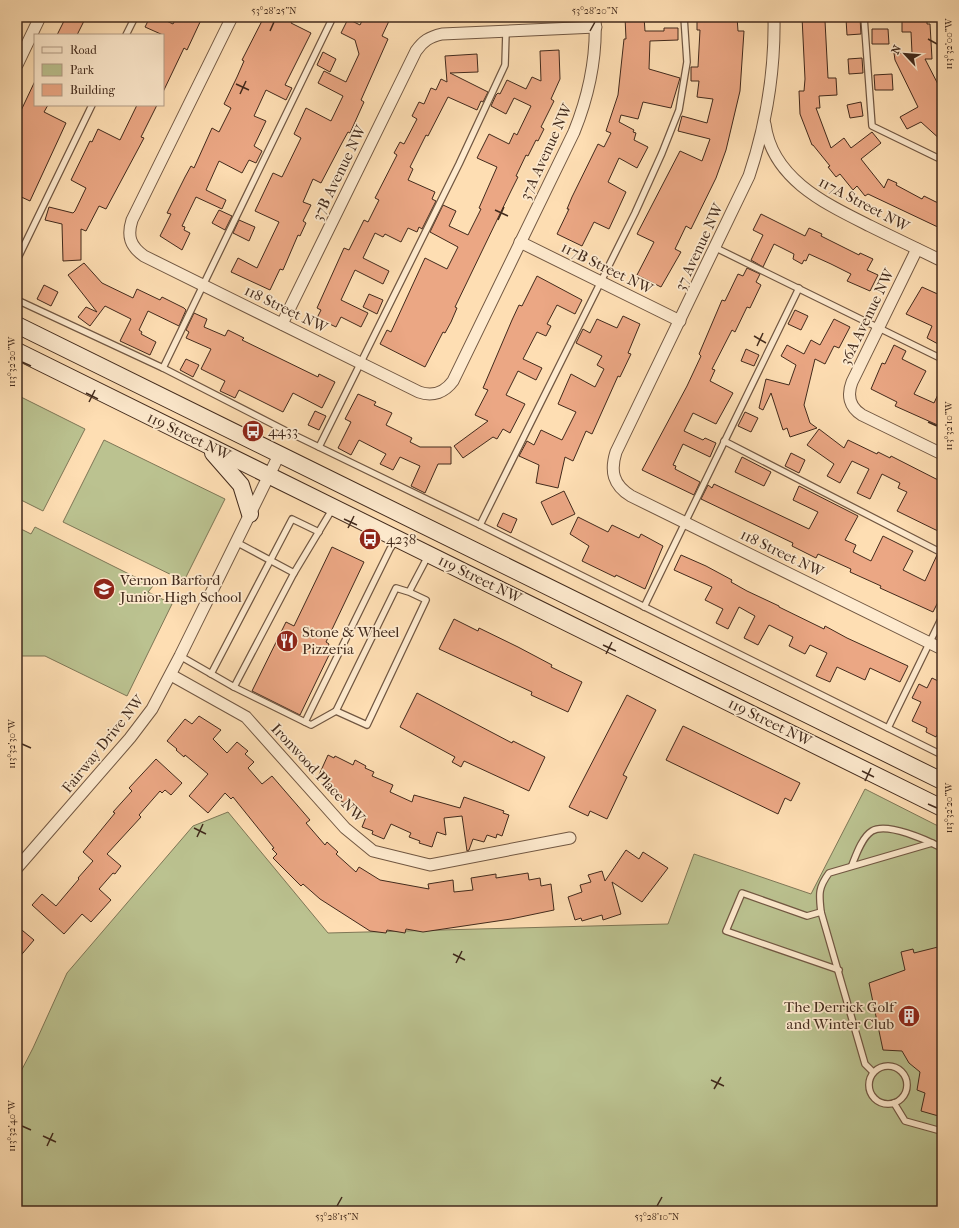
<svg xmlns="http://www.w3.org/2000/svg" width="959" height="1228" font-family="'IM FELL French Canon',serif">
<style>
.green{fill:#bbc290;stroke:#7e7656}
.building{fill:#eba784;stroke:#422a1c}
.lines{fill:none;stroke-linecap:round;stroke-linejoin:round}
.service-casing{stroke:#715742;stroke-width:8}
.minor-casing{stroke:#715742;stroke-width:13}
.secondary-casing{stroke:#422a1c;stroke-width:18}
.service{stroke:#feeace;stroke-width:5.5}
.minor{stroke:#feeace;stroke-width:11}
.secondary{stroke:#feeace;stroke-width:16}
.ticks{fill:none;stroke:#422a1c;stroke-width:1.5}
.labels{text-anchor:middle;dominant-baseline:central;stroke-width:3.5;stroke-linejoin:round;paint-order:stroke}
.street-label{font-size:15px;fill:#422a1c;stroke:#feeace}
.poi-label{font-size:15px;fill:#422a1c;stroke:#feeace;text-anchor:start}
.neatline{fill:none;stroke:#422a1c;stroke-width:1.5}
.ticks-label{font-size:10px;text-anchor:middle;fill:#422a1c}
</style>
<rect width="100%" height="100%" fill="#fedeb3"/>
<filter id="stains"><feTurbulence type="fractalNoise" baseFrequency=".005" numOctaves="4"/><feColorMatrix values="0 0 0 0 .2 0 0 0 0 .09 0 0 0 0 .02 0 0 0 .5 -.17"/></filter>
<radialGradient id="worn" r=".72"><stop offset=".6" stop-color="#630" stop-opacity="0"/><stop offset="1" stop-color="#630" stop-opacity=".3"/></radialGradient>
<g class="green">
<polygon points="17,395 85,429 43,511 17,498"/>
<polygon points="104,440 225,499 184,581 63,522"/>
<polygon points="17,527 31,534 35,527 153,586 148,592 172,604 127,696 45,656 17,656"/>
<polygon points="865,789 942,828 942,1211 17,1211 17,1079 33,1048 67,973 193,826 228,812 328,933 668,924 694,854 811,894"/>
</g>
<g class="building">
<polygon points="66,17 86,17 77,35 57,35"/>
<polygon points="150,17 158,17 173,24 177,17 196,17 201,20 187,50 184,48 163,92 163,35 145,27"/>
<polygon points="264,17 294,17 291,23 311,33 285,85 292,88 286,100 266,90 254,116 266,121 254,146 262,151 256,163 249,160 242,173 219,161 206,190 226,200 222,209 196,197 182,226 185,227 184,230 190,233 182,250 160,236 171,214 167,213 185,177 191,166 194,168 212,128 219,132 231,108 224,104 237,77 244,61 242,60"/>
<polygon points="364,17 382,17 389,21 382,36 388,39 361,100 364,102 350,133 348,132 343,141 321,183 313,179 303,202 311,205 303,221 306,223 300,236 298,235 283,270 280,269 270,290 231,272 238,258 257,268 279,222 255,211 273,173 282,177 301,138 294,134 306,108 331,121 343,96 318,83 324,71 346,82 359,54 355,40 341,33 348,19 360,25"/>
<polygon points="625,17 644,17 645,31 664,31 664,28 678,28 678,40 650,41 649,69 680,78 671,108 643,102 638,119 621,115 619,122 634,130 633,132 636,133 634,140 648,147 637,168 619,158 608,182 626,192 609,229 594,222 582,246 557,234 569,209 567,209 572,197 598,144 604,147 611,133 606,131 618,95 624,39 626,39"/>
<polygon points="697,17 737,17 738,31 744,31 740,91 726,150 716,178 691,229 686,226 675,249 681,252 661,287 637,275 654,242 637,234 680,151 702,161 710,139 678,131 682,116 707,123 713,99 697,97 699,81 691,81 691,67 698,67 700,30 697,30"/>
<polygon points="802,17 822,17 822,21 825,21 828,78 836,78 837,95 819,96 820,108 816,108 831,148 844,138 851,148 872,132 881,143 861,159 884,188 888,179 897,183 896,185 922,199 924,196 942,205 942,229 868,194 865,196 857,186 853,190 840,174 836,177 828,167 830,166 813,145 812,145 800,114 799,91 804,91 805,79"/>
<polygon points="927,17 927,24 930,24 932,59 925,59 942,92 942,141 921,122 907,129 900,117 918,107 895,60 894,53 912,53 911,32 902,32 902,18"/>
<polygon points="860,18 861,34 847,35 846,19"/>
<polygon points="872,29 888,29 889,44 872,44"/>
<polygon points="559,50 560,79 551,99 554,101 541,127 544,129 538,141 536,140 528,156 526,155 516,176 518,177 511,191 455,307 457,308 451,322 445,333 443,332 425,367 380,344 387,330 391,332 425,258 447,269 458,247 430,232 443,205 456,211 449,226 468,235 481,209 479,208 497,167 477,158 489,134 509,144 514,133 517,135 531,106 514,98 506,114 491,106 496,95 498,93 500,94 507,80 526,89 532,77 541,81 540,51"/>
<polygon points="323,52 336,59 330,72 317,65"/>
<polygon points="477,54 478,72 450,73 488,92 483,102 481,101 477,110 448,97 428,136 426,135 410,167 413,169 408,180 435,192 432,199 436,201 422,229 419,227 417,232 408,228 401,242 385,234 383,237 375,233 363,258 389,271 383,284 355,270 341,300 368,313 361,327 341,317 336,327 317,318 321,310 317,308 344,248 349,250 364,220 368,222 379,200 375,198 397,155 394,153 400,142 404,144 417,119 412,116 419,102 424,104 431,88 436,90 441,79 447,82 445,56"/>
<polygon points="862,58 863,73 849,74 848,59"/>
<polygon points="892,74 893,90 875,90 874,75"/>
<polygon points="35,81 35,105 48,105 44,112 66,123 30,201 17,195 17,119"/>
<polygon points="861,102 863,116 850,118 847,105"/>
<polygon points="137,105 157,105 141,137 144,138 106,209 99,206 86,231 81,229 81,260 63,261 62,224 45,220 49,207 73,213 75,211 86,188 71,180 90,141 92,142 98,129 120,140"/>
<polygon points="219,210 232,216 225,230 212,223"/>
<polygon points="761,214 805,236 809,228 822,234 821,236 859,255 860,253 873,259 867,270 878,275 870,291 847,281 851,274 831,264 809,254 806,261 804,260 802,264 793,259 794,254 774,244 763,267 751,260 763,235 753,230"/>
<polygon points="239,220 255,227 249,241 233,233"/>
<polygon points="84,263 102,283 133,298 137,289 160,300 162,297 184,308 186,310 179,326 148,311 139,330 142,332 141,334 156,342 150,355 120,341 131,319 105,306 90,326 78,317 86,307 97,312 68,275"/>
<polygon points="747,268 760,274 756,282 761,285 750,308 747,307 735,332 732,330 712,369 715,370 710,381 733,393 716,424 693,413 684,431 703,440 705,438 716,443 710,457 683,444 673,465 676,466 675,469 700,482 694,495 642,470 687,386 701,356 699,354 722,300 725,301 738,274 743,276"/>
<polygon points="537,276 582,300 575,314 557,305 547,324 551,326 546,336 537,332 523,359 542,368 536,380 518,371 506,395 525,404 510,433 503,429 497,439 493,437 463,458 454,446 488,421 475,415 488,390 483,388 512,320 519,305 522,306"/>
<polygon points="44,285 58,292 51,306 37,299"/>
<polygon points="922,287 942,296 942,336 938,344 927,338 932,326 906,314"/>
<polygon points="369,294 383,300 377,314 363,307"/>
<polygon points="795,310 808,316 801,330 788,324"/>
<polygon points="194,313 207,319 204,327 225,336 228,330 244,338 242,340 318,377 319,374 335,382 322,408 293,393 283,412 239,390 235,398 220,391 225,381 201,369 211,349 186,338 189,332 186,330"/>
<polygon points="623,316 640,324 628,353 631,354 620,377 618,376 592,434 586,431 573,461 565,457 558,488 536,483 539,465 519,456 527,441 534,445 541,430 562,440 576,412 558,404 571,374 595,387 604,369 597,365 602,356 576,343 583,329 590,333 597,319 617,328"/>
<polygon points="834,319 850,327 839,348 834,346 825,364 815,359 804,405 810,423 817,428 790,437 787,428 783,430 771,393 763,410 759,408 766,379 789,385 796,365 781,356 787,345 804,354 811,340 820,345"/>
<polygon points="894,345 906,351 902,359 926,371 914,394 934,403 942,386 942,427 895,406 897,402 871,389 882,363 885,364"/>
<polygon points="746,349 759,355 754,366 741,361"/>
<polygon points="186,359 199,365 193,377 180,370"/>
<polygon points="358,394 376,402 374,405 392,413 386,425 412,438 410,442 420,447 451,447 451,464 438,464 425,493 411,486 420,466 400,457 393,470 380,464 386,454 359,440 351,455 338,448 351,422 345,419"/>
<polygon points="315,411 326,416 319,430 308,425"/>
<polygon points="745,412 758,418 751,432 738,426"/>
<polygon points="819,429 844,448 848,440 877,454 878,452 890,458 891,456 942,482 942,533 897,511 907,492 898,488 900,483 882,474 870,499 857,493 869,469 852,461 840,483 827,476 834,464 807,445"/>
<polygon points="791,453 805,460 799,473 785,466"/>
<polygon points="742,457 771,472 764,486 735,472"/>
<polygon points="714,484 809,529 818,512 793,500 799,486 858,516 845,540 856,545 853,552 871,561 883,536 913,551 903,570 925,581 937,555 942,557 942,594 933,612 880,588 881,586 850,572 851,569 818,554 816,558 792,546 793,543 701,499 708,485 712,488"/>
<polygon points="564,491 575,514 552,525 541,502"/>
<polygon points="503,513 517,519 511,533 497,526"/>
<polygon points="578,517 608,532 612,525 639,538 641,534 663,546 645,589 616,575 615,577 582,561 589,546 570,534"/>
<polygon points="332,547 364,562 326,642 329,644 326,651 330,653 300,715 252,691 286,622 294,626"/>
<polygon points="681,555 706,566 732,580 731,582 747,591 779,606 779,607 824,629 825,626 847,638 908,666 900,682 870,668 865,680 837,667 830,682 816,676 827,653 810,645 805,654 789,646 793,637 769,625 758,645 744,638 755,616 739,607 728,629 716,623 723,609 705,600 712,587 674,570"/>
<polygon points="454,619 478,631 479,628 518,647 552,665 551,667 582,682 568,712 531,695 532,692 439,649"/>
<polygon points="932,678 942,683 942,725 936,737 926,732 927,728 912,721 921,702 912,698 919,684 927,688"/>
<polygon points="417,693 512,743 513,741 545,757 529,791 464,761 461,767 452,762 455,757 400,727"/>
<polygon points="627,695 656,710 623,775 627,777 607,819 590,811 588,816 569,807"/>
<polygon points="199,716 221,730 213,739 227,753 237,742 248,751 245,754 254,762 248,768 262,784 272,776 310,820 306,823 325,845 327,842 338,852 336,854 356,872 359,867 380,880 429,889 428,884 453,880 454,892 473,890 471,878 496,874 496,878 528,873 529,880 540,878 541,886 551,884 554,910 511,919 423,932 406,929 405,933 387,930 386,933 370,931 320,899 303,884 301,886 273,858 277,854 272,849 274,848 233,797 231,799 225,793 208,813 189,796 208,774 185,755 184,757 176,750 177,749 167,741 185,719 192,724"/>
<polygon points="683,726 800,783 791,801 785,798 778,814 666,760"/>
<polygon points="328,755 334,758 335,756 353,765 355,760 366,766 365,768 374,772 372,776 393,785 390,792 412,802 414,795 460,808 464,797 504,811 503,813 509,815 502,836 497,834 496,838 487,835 484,842 473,839 469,850 467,851 462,816 444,818 446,835 437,832 432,847 419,843 420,841 409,837 411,833 391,824 384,839 372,834 373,831 362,827 366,817 362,815 363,812 337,799 339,795 328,790 332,784 323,779 324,777 319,775"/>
<polygon points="156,759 182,783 171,795 165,790 162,793 160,791 139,815 141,817 107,854 121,866 115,874 113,873 99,889 111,900 91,922 82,914 64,934 32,905 42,894 56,906 79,879 78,878 93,861 83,852 115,813 113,812 132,791 129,788"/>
<polygon points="626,850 639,859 643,852 668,868 642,902 612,882 621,914 603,920 602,915 582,921 581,918 575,920 568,897 582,892 580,885 591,882 588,875 602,871 605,881"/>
<polygon points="17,926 34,940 17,960"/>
<polygon points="942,946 942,1117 921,1111 925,1093 917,1090 920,1072 909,1063 902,1051 883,1050 869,983 905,970 901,952 913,949 914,953"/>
</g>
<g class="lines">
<g class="service-casing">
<g id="service">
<polyline points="864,17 872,126 942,160"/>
<polyline points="126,35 135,17"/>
<polyline points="716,248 942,359"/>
<polyline points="17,260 92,105"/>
<polyline points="17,300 163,368 290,433 480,525 942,755"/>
<polyline points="163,368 333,17"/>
<polyline points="724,441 942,553"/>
<polyline points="319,447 459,164 505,65 506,32"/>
<polyline points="480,525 635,213 662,153 679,110 687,62 684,17"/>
<polyline points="236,542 294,573"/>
<polyline points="409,592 426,600 367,725 336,711 396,588 409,592 428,556"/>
<polyline points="644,607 799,288"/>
<polyline points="180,656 234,687 311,725 336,711"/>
<polyline points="211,674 292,519 319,532"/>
<polyline points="234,687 294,573 333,508"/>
<polyline points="305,722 390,549 396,540"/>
<polyline points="888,728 942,617"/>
<path d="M 852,865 C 856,855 862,837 872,831 C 887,822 927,840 942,848"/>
<polyline points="821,912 865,1064 873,1072"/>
<path d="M 839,970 L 726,931 L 742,893 L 807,916 L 821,912 C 819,894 818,888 829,873 L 932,843"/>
<circle cx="888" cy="1085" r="19"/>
<polyline points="894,1103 905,1121 941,1131"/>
</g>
</g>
<g class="minor-casing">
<g id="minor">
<path d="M 232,17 L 132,220 C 127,236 130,246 144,256 L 419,392 C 433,397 445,392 453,381 L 574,132 C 589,95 597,58 595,17"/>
<path d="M 774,17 C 775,71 766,125 749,176 L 616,452 C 610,471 613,485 631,496 L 942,649"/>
<polyline points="17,65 40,17"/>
<path d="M 765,124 C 772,179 826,204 870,226 C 894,238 918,249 942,261"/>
<polyline points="520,242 680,321"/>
<path d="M 917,249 L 852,382 C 847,395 849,407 862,415 L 942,454"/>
<path d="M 282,324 L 416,51 C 423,41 429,37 442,34 L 596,27"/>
<polyline points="171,675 246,717 345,828 373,851 430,865 570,838"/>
<polyline points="17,868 130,738 152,709 180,656 279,455"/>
</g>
</g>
<g class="secondary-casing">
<g id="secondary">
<polyline points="17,325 942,781"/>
<polyline points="17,351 942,808"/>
<polyline points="213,453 241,485 250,514"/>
</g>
</g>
<use href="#service" class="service"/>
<use href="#minor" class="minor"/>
<use href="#secondary" class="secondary"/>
</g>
<path class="ticks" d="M 270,31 L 274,22M 590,31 L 595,22M 928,39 L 937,44M 236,84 L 249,90M 240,94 L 246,81M 495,210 L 508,216M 498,220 L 504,207M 754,336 L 766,343M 757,346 L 763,333M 22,362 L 31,366M 86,393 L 98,399M 89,402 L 95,390M 928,422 L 937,426M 344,519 L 357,525M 348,528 L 354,516M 603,645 L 616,651M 606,654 L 612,642M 22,744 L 31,748M 862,771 L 874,777M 865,781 L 871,768M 928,804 L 937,808M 194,828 L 206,834M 197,837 L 203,824M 453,954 L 465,960M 456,963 L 462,951M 711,1080 L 724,1086M 714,1089 L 721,1077M 22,1126 L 31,1130M 43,1136 L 56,1142M 47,1146 L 53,1133M 337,1206 L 342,1197M 657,1206 L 662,1197"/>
<defs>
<g id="bus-disc" transform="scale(1.15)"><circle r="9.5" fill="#8f2418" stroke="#feeace"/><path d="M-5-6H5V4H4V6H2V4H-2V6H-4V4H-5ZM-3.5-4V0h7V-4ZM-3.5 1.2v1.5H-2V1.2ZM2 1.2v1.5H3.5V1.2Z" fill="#fff"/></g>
<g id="school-disc" transform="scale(1.15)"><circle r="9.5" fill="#8f2418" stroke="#feeace"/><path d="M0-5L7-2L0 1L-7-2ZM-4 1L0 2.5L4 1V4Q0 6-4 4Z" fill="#fff"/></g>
<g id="restaurant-disc" transform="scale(1.15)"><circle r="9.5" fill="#8f2418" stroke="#feeace"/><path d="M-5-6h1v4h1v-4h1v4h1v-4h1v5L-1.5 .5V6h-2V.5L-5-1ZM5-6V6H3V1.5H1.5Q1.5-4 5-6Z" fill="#fff"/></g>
<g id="building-disc" transform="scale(1.15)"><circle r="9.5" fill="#8f2418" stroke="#feeace"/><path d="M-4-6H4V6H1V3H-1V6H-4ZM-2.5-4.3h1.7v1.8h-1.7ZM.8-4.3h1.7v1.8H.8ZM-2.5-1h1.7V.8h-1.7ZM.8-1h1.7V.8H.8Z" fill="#fff"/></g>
</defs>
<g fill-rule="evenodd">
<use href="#bus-disc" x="253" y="431"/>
<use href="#bus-disc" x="370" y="539"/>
<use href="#school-disc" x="104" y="589"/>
<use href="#restaurant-disc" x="287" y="641"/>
<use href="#building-disc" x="909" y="1016"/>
</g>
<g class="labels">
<g class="street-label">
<text transform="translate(546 152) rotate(-65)">37A Avenue NW</text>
<text transform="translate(339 173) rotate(-64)">37B Avenue NW</text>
<text transform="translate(864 204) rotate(28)">117A Street NW</text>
<text transform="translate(699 247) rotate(-65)">37 Avenue NW</text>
<text transform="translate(607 268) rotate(26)">117B Street NW</text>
<text transform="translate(286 309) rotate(26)">118 Street NW</text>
<text transform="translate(867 317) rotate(-64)">36A Avenue NW</text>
<text transform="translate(189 436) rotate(26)">119 Street NW</text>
<text transform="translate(782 553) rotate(26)">118 Street NW</text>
<text transform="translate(480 579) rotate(26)">119 Street NW</text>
<text transform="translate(770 722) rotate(26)">119 Street NW</text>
<text transform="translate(103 744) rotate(-51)">Fairway Drive NW</text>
<text transform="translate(318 773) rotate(47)">Ironwood Place NW</text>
</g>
<g class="poi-label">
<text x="268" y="431">4433</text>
<text x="386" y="539">4238</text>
<text x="120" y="580">Vernon Barford<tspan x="120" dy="17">Junior High School</tspan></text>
<text x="302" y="632">Stone &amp; Wheel<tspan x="302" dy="17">Pizzeria</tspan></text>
<text x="894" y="1007" text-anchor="end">The Derrick Golf<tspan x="894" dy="17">and Winter Club</tspan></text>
</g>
</g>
<rect width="959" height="1228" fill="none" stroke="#fedeb3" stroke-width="44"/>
<rect x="34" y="34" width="130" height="72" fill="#feeace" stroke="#b39d87"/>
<rect x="42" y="47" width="20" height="6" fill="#feeace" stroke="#b39d87"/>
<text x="70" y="54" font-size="12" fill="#422a1c">Road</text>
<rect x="42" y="64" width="20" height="12" fill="#bbc290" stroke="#b39d87"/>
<text x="70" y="74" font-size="12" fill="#422a1c">Park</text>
<rect x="42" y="84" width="20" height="12" fill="#eba784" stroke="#b39d87"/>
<text x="70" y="94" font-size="12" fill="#422a1c">Building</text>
<g transform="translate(905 54) rotate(296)" stroke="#feeace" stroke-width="3" paint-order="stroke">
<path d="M0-3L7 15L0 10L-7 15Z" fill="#422a1c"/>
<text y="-6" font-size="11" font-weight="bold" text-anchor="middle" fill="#422a1c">N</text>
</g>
<rect x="22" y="22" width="915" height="1184" class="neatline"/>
<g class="ticks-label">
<text x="274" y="14">53°28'25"N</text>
<text x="595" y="14">53°28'20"N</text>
<text transform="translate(948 44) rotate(-90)" y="4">113°32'00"W</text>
<text transform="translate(11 362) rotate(-90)" y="4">113°32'20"W</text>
<text transform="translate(948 426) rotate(-90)" y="4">113°32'10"W</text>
<text transform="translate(11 744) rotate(-90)" y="4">113°32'30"W</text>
<text transform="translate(948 808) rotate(-90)" y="4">113°32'20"W</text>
<text transform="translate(11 1126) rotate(-90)" y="4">113°32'40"W</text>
<text x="337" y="1220">53°28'15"N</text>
<text x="657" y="1220">53°28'10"N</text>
</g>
<rect width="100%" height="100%" filter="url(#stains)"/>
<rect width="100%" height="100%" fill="url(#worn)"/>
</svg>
